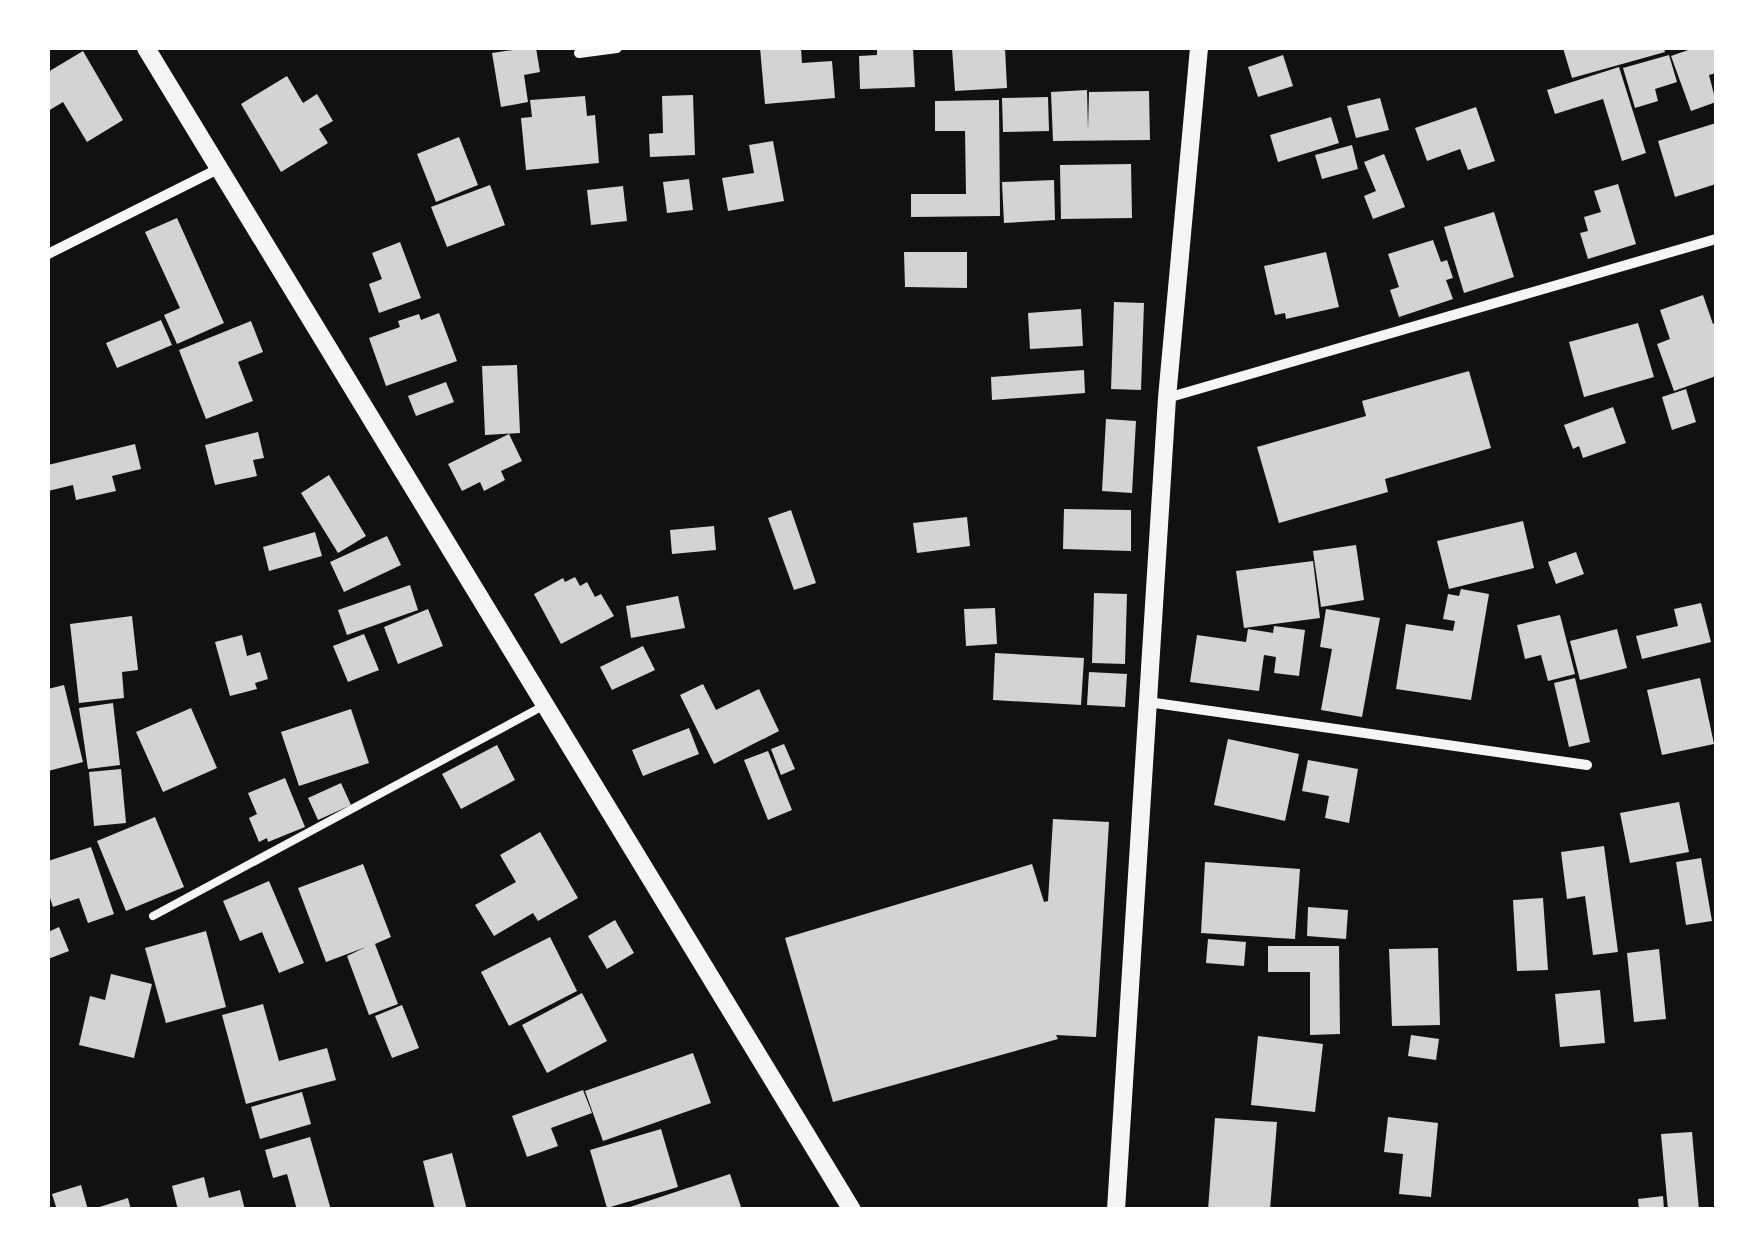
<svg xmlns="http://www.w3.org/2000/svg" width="1764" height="1257" font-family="Bitter,serif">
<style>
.building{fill:#d3d3d3}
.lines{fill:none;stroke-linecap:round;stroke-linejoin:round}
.service{stroke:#f5f5f5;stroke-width:8}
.minor{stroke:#f5f5f5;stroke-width:10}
.tertiary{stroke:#f5f5f5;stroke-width:18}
</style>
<rect width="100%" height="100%" fill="#111"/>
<g class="building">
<polygon points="526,48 536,48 540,72 524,75 528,102 501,107 492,53"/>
<polygon points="760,48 801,48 802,63 832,61 835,98 765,104"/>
<polygon points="877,48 913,48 915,87 860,89 859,56 877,55"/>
<polygon points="952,48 1005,48 1007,88 955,91"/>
<polygon points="1563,48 1664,48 1665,52 1572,78"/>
<polygon points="1694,48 1716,48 1716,73 1709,75 1716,102 1691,111 1671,56"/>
<polygon points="83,51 123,120 87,142 63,102 48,111 48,72"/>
<polygon points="1283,55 1293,86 1258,97 1248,67"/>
<polygon points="1669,55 1677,82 1655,89 1658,101 1635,108 1623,68"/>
<polygon points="1619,67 1646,153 1622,161 1603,99 1555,114 1547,90"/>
<polygon points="287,76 303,103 317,94 333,121 319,129 328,143 281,172 241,104"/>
<polygon points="1087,90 1088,130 1089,92 1149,91 1150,140 1053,141 1051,92"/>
<polygon points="693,95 695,155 650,157 649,134 663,133 662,96"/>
<polygon points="585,96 587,116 595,115 599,163 526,170 521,118 532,117 530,100"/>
<polygon points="1048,97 1049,131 1003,132 1002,98"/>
<polygon points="1380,98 1389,130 1356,138 1347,106"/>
<polygon points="999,100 1000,216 911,217 911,194 966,194 965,131 935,131 935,101"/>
<polygon points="1476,107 1495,161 1468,170 1460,149 1427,161 1415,128"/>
<polygon points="1331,117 1339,143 1278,162 1270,135"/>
<polygon points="1716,123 1716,184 1675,197 1658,141"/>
<polygon points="459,137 478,185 436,202 417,154"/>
<polygon points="773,141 784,201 728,211 722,178 754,173 749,145"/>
<polygon points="1352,145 1358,169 1322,179 1315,155"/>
<polygon points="1384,154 1405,207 1373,219 1364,196 1376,191 1364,162"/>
<polygon points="1131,164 1132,218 1061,219 1060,165"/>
<polygon points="689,179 693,210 667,213 663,182"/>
<polygon points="1054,180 1055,220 1004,223 1002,182"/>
<polygon points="1618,184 1636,244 1588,259 1580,233 1588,231 1584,217 1601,212 1594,191"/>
<polygon points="490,185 505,225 447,247 431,207"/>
<polygon points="623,186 627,221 591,225 587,190"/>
<polygon points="1494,212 1514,277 1464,293 1444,227"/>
<polygon points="177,218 224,323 177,344 164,315 180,308 145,232"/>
<polygon points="1433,240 1441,262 1447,260 1453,278 1446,280 1453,299 1399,317 1390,290 1399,287 1388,254"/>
<polygon points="400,242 421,298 379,313 369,284 382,279 372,253"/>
<polygon points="904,252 967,252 967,288 905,287"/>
<polygon points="1326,252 1339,307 1286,319 1285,313 1275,315 1264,266"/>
<polygon points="1703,295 1713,324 1716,323 1716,376 1674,391 1657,344 1670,339 1660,310"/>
<polygon points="1114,302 1144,303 1141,390 1111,389"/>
<polygon points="1081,309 1083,346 1030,349 1028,313"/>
<polygon points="439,313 457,361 386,386 369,338 400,327 398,321 419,314 421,320"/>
<polygon points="161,320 172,345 117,368 106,343"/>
<polygon points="251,321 263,352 238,362 253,401 206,419 179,350"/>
<polygon points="1638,323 1654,377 1584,397 1569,342"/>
<polygon points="517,365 520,433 485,435 482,366"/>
<polygon points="1084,370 1085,393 992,400 991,377"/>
<polygon points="1469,371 1491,448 1385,479 1388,492 1279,523 1257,447 1366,416 1362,401"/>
<polygon points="446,382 454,402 416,416 408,396"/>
<polygon points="1686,389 1696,422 1672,430 1662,397"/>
<polygon points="1613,407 1626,443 1583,458 1579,446 1573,449 1564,425"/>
<polygon points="1106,419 1136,421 1132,493 1102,491"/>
<polygon points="258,432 264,458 253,460 257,476 215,485 205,445"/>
<polygon points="509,434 522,461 501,471 505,480 484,491 480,482 462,491 448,464"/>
<polygon points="135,444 141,469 112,476 116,491 76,500 73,485 48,491 48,465"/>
<polygon points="329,475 366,536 338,553 301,493"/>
<polygon points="1064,509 1131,510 1131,551 1063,549"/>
<polygon points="791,510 816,583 794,590 768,518"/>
<polygon points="967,517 970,546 917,553 913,523"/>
<polygon points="1523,521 1534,568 1449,589 1437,541"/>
<polygon points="714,526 716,550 672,554 670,530"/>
<polygon points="315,532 322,556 269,571 263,547"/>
<polygon points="387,536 401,565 344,592 330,562"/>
<polygon points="1356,545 1364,600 1321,607 1313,551"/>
<polygon points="1576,552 1584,574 1556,584 1548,562"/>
<polygon points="1313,561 1320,618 1244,628 1236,571"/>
<polygon points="575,577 580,586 587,582 595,597 601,594 614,616 561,644 534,594 563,578 565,582"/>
<polygon points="410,585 418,610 347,635 338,610"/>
<polygon points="1461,589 1489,594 1471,700 1396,689 1406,624 1453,631 1455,621 1443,619 1448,594 1459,596"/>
<polygon points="1094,593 1127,594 1125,664 1092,663"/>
<polygon points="678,596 685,628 631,638 626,606"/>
<polygon points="1701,603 1711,642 1642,659 1636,636 1678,626 1674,609"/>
<polygon points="995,608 997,644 966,646 964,609"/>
<polygon points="428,609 443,646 398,664 384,627"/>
<polygon points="1326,609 1380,618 1362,717 1321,710 1332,649 1320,647"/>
<polygon points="1560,615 1575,674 1548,681 1541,655 1525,659 1517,625"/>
<polygon points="132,616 138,670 122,672 124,698 79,703 70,624"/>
<polygon points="1274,626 1305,630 1299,676 1274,673 1276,657 1264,655 1259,691 1190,682 1197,635 1246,642 1248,629 1273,633"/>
<polygon points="1617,629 1627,668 1580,680 1570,641"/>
<polygon points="364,634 379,670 348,682 333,646"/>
<polygon points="242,635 247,656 260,652 268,679 255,683 257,689 230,696 215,642"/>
<polygon points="643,646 655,670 612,690 600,667"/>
<polygon points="995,653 1084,658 1081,705 993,700"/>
<polygon points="1089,672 1127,674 1125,707 1087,705"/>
<polygon points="1575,678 1590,742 1569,747 1554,683"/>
<polygon points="1700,678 1714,744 1662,755 1647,690"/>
<polygon points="703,684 716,710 759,689 779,731 714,764 680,695"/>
<polygon points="64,685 83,762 48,771 48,689"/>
<polygon points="113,703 120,765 88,769 79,708"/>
<polygon points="191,708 217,768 163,792 136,732"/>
<polygon points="351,709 369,763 299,786 281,732"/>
<polygon points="689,728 699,754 643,776 632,750"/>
<polygon points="1228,739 1299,754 1285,821 1214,805"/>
<polygon points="784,744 795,769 781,775 771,749"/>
<polygon points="497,745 515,780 461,809 442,774"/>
<polygon points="768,751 792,810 768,820 744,760"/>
<polygon points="1308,760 1358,769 1349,823 1325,818 1329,796 1302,791"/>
<polygon points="121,769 126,823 94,826 89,772"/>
<polygon points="285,778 305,827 268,842 267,838 259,842 249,818 257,814 248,793"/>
<polygon points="341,783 351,805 318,820 308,798"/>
<polygon points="1679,802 1689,852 1630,863 1620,813"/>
<polygon points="155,817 184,887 126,911 97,841"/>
<polygon points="1053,819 1109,822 1096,1037 1056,1035 1058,1039 833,1102 785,938 1032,864 1044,902 1048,901"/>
<polygon points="540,832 578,898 538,921 533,913 494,936 475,905 516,882 500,855"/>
<polygon points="1604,846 1618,952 1593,955 1585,896 1567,899 1561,852"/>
<polygon points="91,847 114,914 88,923 79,898 53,907 48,892 48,861"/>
<polygon points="1701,858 1712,921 1686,925 1676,862"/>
<polygon points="1205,862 1300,869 1295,939 1201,933"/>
<polygon points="363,864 391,937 375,944 398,1004 369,1015 347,956 366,947 326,962 298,888"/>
<polygon points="269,881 304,963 279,973 262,932 240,941 223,901"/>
<polygon points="1543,898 1548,970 1517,971 1513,900"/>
<polygon points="1308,907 1348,910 1346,939 1307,936"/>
<polygon points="615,920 634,953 607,969 588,936"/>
<polygon points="59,927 69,951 48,959 48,932"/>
<polygon points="206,931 226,1007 166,1023 145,948"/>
<polygon points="550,937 577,991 509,1026 481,972"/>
<polygon points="1208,939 1246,942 1244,966 1206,963"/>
<polygon points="1268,946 1339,946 1340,1034 1310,1035 1310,972 1268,972"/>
<polygon points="1438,948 1440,1025 1392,1026 1389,949"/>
<polygon points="1659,949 1666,1019 1634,1022 1627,953"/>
<polygon points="111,974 152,984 134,1058 79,1045 90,996 105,1000"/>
<polygon points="1600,990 1605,1043 1560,1047 1555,994"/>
<polygon points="582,993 607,1041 547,1073 522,1025"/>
<polygon points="263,1004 279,1061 327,1048 336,1080 246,1104 222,1015"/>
<polygon points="402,1005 419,1048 392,1058 375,1016"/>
<polygon points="1411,1035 1439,1039 1436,1060 1408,1056"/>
<polygon points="1258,1036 1323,1044 1315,1112 1251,1105"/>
<polygon points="693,1053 711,1103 603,1141 585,1091"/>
<polygon points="583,1090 592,1113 551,1128 558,1146 527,1157 512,1116"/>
<polygon points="302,1092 311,1124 260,1139 251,1107"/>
<polygon points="1388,1117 1438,1123 1431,1197 1399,1194 1403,1154 1384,1152"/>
<polygon points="1215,1118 1277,1122 1270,1210 1208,1210"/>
<polygon points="661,1129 678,1187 607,1208 590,1150"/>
<polygon points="1692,1132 1699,1210 1668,1210 1661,1134"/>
<polygon points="310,1137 331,1210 297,1210 287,1174 273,1178 265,1150"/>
<polygon points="452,1153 467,1210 435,1210 423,1161"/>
<polygon points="730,1174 742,1210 624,1210 624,1209"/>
<polygon points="204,1177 209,1198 240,1190 245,1210 178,1210 172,1186"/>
<polygon points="81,1185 88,1210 57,1210 52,1194"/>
<polygon points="1663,1196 1664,1210 1639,1210 1638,1199"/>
<polygon points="128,1198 131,1210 93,1210 93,1209"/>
</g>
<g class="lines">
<polyline class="service" points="153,916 545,705"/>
<g class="minor">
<polyline points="579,53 617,48"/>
<polyline points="48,254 218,169"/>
<polyline points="1167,398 1716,239"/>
<polyline points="1148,702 1587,765"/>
</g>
<g class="tertiary">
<polyline points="146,48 852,1210"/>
<polyline points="1116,1210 1167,398 1199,48"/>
</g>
</g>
<rect width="1764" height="1257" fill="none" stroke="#ffffff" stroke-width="100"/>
</svg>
